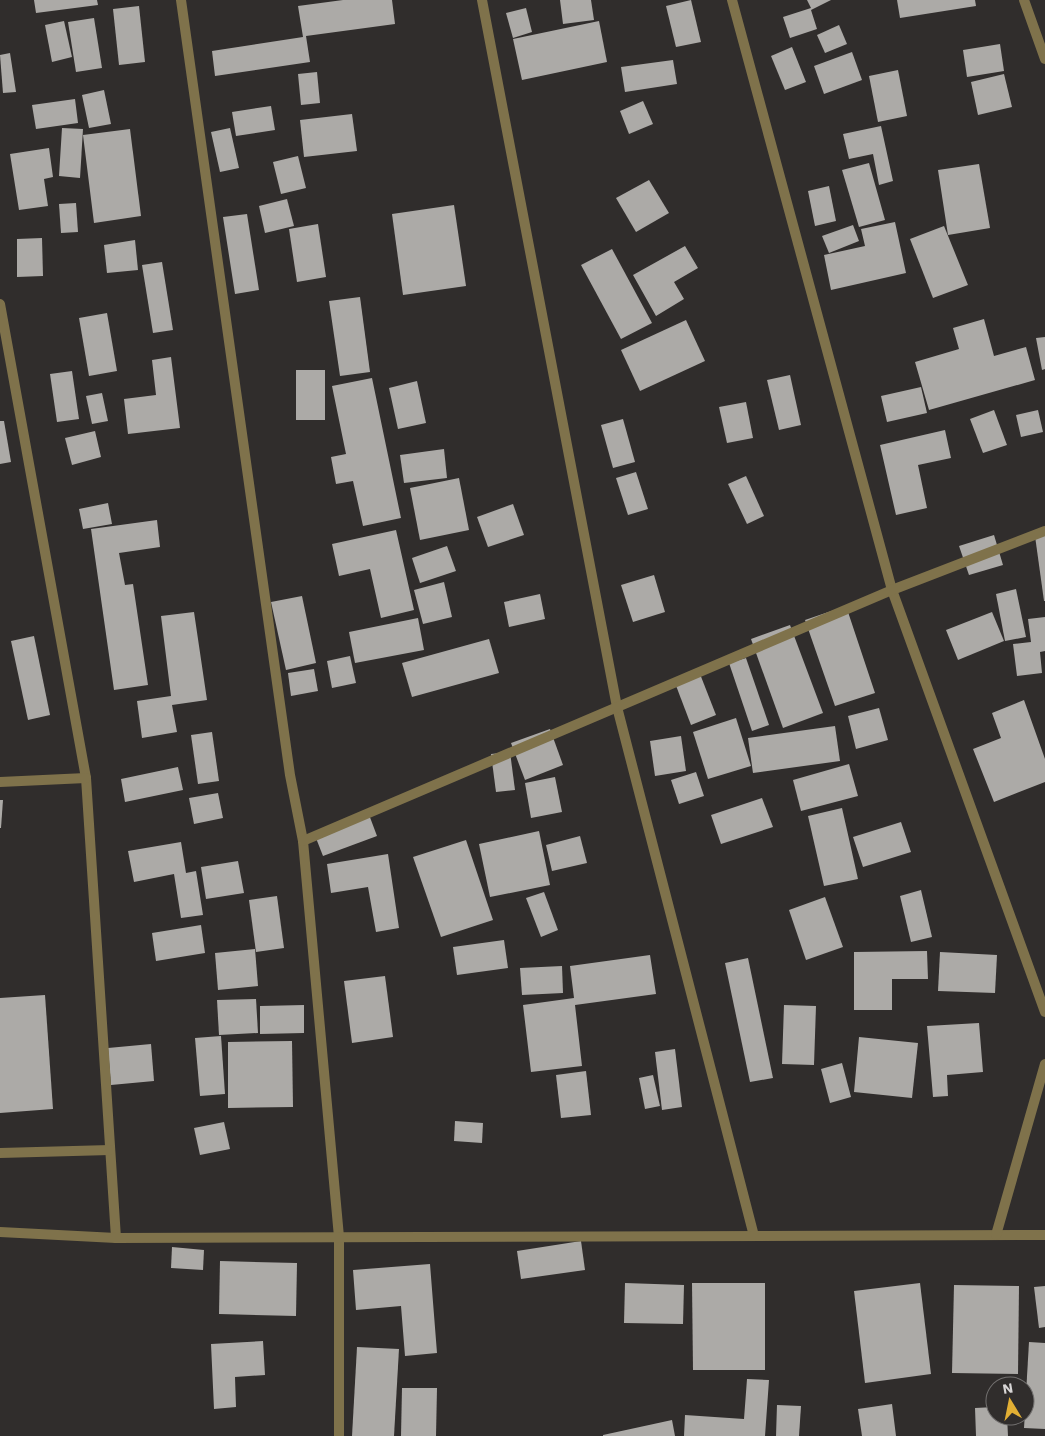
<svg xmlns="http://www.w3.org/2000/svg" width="1045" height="1436" font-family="'Work Sans',sans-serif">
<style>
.building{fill:#acaaa7}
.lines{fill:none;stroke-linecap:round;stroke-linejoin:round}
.minor{stroke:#7f724b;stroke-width:10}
</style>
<rect width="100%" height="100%" fill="#302d2c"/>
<g class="building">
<polygon points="34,0 97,0 98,5 36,13"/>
<polygon points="343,0 392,0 395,24 306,36 310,62 215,76 212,51 303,37 298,6"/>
<polygon points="560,0 591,0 594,20 563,24"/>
<polygon points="691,0 701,42 676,47 666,6"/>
<polygon points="807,0 831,0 811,10 817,29 790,38 783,17 811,8"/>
<polygon points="897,0 975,0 976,6 900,18"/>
<polygon points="139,6 145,62 119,65 113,9"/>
<polygon points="526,8 532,32 513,38 506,13"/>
<polygon points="94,18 102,68 76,72 68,22"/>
<polygon points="64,21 72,57 52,62 45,25"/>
<polygon points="599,21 607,62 522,80 513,39"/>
<polygon points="839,25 847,44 825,53 817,35"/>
<polygon points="1000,44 1004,71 967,77 963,50"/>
<polygon points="792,47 806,82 785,90 771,56"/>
<polygon points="852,52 862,80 824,94 814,66"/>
<polygon points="10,53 16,92 3,93 0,55"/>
<polygon points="673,60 677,84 625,92 621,67"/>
<polygon points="898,70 907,116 878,122 869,76"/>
<polygon points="317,72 320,103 301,105 298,74"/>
<polygon points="1004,74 1012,107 978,115 971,82"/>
<polygon points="104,90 111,124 89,128 82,95"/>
<polygon points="75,99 78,123 36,129 32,105"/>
<polygon points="643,101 653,124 629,134 620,111"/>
<polygon points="271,106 275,130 236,136 232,112"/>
<polygon points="352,114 357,151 304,157 300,120"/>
<polygon points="881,126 893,181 879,185 873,154 849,159 843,134"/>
<polygon points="62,128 83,129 80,178 59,176"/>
<polygon points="230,128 239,168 220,172 211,132"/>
<polygon points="130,129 141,216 94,223 83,135"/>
<polygon points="49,148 53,177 44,179 48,206 19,210 10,154"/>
<polygon points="298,156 306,188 281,194 273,162"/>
<polygon points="869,163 885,220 859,227 842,170"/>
<polygon points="979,164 990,228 948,235 938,170"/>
<polygon points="649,180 669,213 636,232 616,198"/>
<polygon points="829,186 836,221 815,226 808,191"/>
<polygon points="287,199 294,226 265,233 259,206"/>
<polygon points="76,203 78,232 61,233 59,204"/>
<polygon points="454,205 466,286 403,295 392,214"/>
<polygon points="247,214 259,290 235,294 223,217"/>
<polygon points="895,222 906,273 831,290 824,255 865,246 861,229"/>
<polygon points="318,224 326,277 297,282 289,229"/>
<polygon points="853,225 859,241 829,253 822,236"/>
<polygon points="944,226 968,285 933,298 910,239"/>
<polygon points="42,238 43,276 17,277 17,239"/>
<polygon points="135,240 138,270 107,273 104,245"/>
<polygon points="685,246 698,268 674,282 684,299 656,316 633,275"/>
<polygon points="612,249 652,323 621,339 581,265"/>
<polygon points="162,262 173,330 153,333 142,265"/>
<polygon points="360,297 370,372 340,376 329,301"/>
<polygon points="107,313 117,371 89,376 79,318"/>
<polygon points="984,319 994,356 1026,347 1035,380 929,410 915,362 959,349 953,328"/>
<polygon points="686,320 705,361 640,391 621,350"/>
<polygon points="1045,337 1045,369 1042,370 1036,338"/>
<polygon points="171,357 180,428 128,434 124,399 156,395 152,360"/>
<rect x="296" y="370" width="29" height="50"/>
<polygon points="72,371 79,419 57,422 50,374"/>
<polygon points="790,375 801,425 779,430 767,380"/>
<polygon points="372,378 401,518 363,526 353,481 336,484 331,457 346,454 332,386"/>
<polygon points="417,381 426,423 398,429 389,388"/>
<polygon points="921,387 927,413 887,422 881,396"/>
<polygon points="102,393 108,421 92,424 86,396"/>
<polygon points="746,402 753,438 727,443 719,407"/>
<polygon points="994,410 1007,445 983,453 970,419"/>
<polygon points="1038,410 1043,432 1021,437 1016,415"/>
<polygon points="623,419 635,462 613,468 601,425"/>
<polygon points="0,421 4,421 11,462 0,464"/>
<polygon points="945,430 951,458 918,465 927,508 896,515 880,445"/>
<polygon points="95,431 101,457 72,465 65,438"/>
<polygon points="444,449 447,478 404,483 400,455"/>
<polygon points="636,472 648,509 628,515 616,478"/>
<polygon points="746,476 764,516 747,524 728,484"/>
<polygon points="459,478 469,530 420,540 410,488"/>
<polygon points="108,503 112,524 83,529 79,509"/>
<polygon points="513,504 524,535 488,547 477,517"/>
<polygon points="157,520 160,547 119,553 125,585 133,584 148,685 114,690 91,529"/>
<polygon points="396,530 414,610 381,618 370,569 339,576 332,544"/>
<polygon points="994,535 1003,565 969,575 959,546"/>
<polygon points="1045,535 1045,601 1044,601 1035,536"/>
<polygon points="447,546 456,571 420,583 412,558"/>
<polygon points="654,575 665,612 633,622 621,585"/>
<polygon points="444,582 452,617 423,624 414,590"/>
<polygon points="1016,589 1026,637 1005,641 996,594"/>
<polygon points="540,594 545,619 509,627 504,602"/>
<polygon points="302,596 316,663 286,670 271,602"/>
<polygon points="846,606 875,693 835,706 805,620"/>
<polygon points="194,612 207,700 172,705 177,732 142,738 137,701 171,696 161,616"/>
<polygon points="992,612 1004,641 958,660 946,630"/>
<polygon points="1045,617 1045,651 1040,652 1042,673 1017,676 1013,644 1031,642 1028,619"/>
<polygon points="418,618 424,650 355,663 349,632"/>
<polygon points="790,625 823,713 783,728 751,639"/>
<polygon points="34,636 50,715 28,720 11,641"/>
<polygon points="489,639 499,673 412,697 402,663"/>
<polygon points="350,656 356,683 332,688 327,661"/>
<polygon points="746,658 769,725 752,731 729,663"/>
<polygon points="314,669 318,691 291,696 288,673"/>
<polygon points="700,674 716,715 691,725 675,683"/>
<polygon points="1024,700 1045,759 1045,782 994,802 973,749 1001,738 992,713"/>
<polygon points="879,708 888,740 856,749 848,716"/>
<polygon points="736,718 751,766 708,779 693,732"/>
<polygon points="835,726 840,761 753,773 748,738"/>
<polygon points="550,729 563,765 525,780 511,743"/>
<polygon points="212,732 219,781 198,784 191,735"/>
<polygon points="681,736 686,771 655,776 650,741"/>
<polygon points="510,752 515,790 496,792 491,754"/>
<polygon points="849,764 858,796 801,811 793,780"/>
<polygon points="178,767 183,790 125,802 121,779"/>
<polygon points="696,772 704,796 679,804 671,780"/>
<polygon points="555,777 562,812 531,818 525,783"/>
<polygon points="218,793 223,818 194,824 189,798"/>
<polygon points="762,798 773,827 721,844 711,815"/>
<polygon points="0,800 3,800 1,828 0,828"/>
<polygon points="842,808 858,879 824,886 808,816"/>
<polygon points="368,812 377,836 323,856 314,833"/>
<polygon points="901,822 911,852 863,867 853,837"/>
<polygon points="539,831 550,885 490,897 479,844"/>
<polygon points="580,836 587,863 552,871 546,845"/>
<polygon points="466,840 493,920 441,937 413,857"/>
<polygon points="181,842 186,873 196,871 203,915 181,918 174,874 134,882 128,851"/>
<polygon points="388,854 399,928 376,932 368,887 331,893 327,864"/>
<polygon points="238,861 244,893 206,899 201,867"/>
<polygon points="921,890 932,937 911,942 900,896"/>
<polygon points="544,892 558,930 541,937 526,898"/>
<polygon points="277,896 284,948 256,952 249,900"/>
<polygon points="825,897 843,947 806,960 789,910"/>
<polygon points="201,925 205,953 156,961 152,933"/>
<polygon points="504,940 508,968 457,975 453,947"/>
<polygon points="255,949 258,986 218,990 215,953"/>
<polygon points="927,951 928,979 892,979 892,1010 854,1010 854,952"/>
<polygon points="940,952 997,955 995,993 938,991"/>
<polygon points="650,955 656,994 575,1005 582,1066 531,1072 523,1005 574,998 570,966"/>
<polygon points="748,958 773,1078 750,1082 725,963"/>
<polygon points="562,966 563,993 522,995 520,968"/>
<polygon points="385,976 393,1037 352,1043 344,981"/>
<polygon points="45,995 53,1109 0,1113 0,998"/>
<polygon points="256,999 258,1033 219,1035 217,1000"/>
<polygon points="304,1005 304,1033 260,1034 260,1006"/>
<polygon points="784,1005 816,1006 814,1065 782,1064"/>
<polygon points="979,1023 983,1072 947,1075 948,1096 933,1097 927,1026"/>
<polygon points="221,1036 225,1094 200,1096 195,1038"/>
<polygon points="859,1037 918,1043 912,1098 854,1092"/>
<polygon points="292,1041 293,1107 228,1108 228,1042"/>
<polygon points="151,1044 154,1081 111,1085 108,1048"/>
<polygon points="675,1049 682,1107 662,1110 655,1052"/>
<polygon points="842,1063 851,1097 830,1103 821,1069"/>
<polygon points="586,1071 591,1115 561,1118 556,1075"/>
<polygon points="653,1075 660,1106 645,1109 639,1078"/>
<polygon points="455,1121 483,1123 482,1143 454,1141"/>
<polygon points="224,1122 230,1149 200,1155 194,1128"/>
<polygon points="581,1241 585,1270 521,1279 517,1251"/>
<polygon points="172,1247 204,1250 203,1270 171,1268"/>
<polygon points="220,1261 297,1263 296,1316 219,1314"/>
<polygon points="430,1264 437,1353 405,1356 401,1306 356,1310 353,1270"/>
<polygon points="625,1283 684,1285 683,1324 624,1323"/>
<polygon points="692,1283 765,1283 765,1370 693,1370"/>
<polygon points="920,1283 931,1374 865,1383 854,1291"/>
<polygon points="954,1285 1019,1286 1018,1374 952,1373"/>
<polygon points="1045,1286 1045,1327 1039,1328 1034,1287"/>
<polygon points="263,1341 265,1375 235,1377 236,1407 214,1409 211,1344"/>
<polygon points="1029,1342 1045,1343 1045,1429 1024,1428"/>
<polygon points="357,1347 399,1349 394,1436 352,1436"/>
<polygon points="747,1379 769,1380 765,1436 684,1436 685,1415 744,1419"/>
<polygon points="402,1388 437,1388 436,1436 401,1436"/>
<polygon points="892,1404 896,1436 862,1436 858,1409"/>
<polygon points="777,1405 801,1406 799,1436 776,1436"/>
<polygon points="995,1407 995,1416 1007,1416 1008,1436 976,1436 975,1408"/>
<polygon points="672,1420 675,1436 603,1436 603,1435"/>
</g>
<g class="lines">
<g class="minor">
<polyline points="181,0 290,775 303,841 339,1237 339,1436"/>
<polyline points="482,0 617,707 754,1236"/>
<polyline points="732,0 892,590 1045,1012"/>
<polyline points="1024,0 1045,59"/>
<polyline points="0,304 86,778 116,1238"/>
<polyline points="0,782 86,778"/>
<polyline points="303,841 892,590 1045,531"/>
<polyline points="0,1153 110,1150"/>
<polyline points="0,1232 116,1238 1045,1235"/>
<polyline points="996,1235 1045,1064"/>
</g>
</g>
<g transform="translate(1010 1401) rotate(350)"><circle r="24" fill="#302d2c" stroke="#737170"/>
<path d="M0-4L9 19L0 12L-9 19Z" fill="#e2af34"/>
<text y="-8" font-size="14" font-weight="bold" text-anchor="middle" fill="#d8d6d6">N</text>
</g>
</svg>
